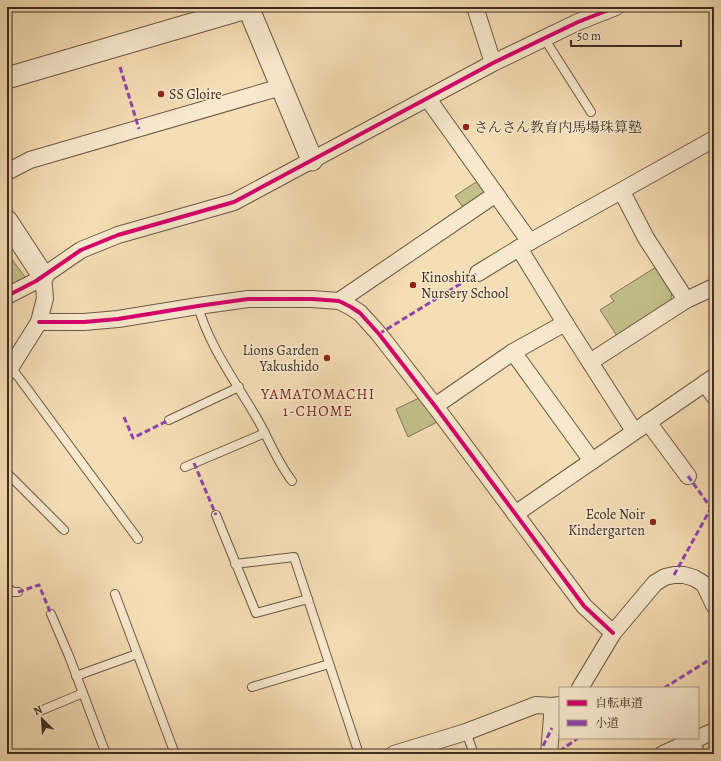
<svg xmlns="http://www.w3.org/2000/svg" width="721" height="761" font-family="Alegreya,'Noto Serif JP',serif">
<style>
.green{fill:#c2bf89;stroke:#7f7556}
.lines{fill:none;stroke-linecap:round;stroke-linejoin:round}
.service-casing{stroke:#6a5846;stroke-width:10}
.minor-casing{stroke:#6a5846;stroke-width:18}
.tertiary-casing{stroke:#6a5846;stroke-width:23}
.service{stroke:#f8e9ce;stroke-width:8}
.minor{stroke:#f8e9ce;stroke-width:16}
.tertiary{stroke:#f8e9ce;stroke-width:21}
.quiet{stroke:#8e44ad;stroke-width:3;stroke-dasharray:6 3;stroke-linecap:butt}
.cycleway-casing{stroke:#f8e9ce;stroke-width:6}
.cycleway{stroke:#d6006c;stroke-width:4}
.poi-dot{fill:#8f2418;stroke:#f8e9ce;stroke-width:1.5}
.labels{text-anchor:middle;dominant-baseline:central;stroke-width:3;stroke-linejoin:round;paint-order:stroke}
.poi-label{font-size:14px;fill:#3c2b22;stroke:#f8e9ce;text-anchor:start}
.neighbourhood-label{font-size:15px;letter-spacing:1px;fill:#7a1f14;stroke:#f8e9ce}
</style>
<rect width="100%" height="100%" fill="#f5ddb4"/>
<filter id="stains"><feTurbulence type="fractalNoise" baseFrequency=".005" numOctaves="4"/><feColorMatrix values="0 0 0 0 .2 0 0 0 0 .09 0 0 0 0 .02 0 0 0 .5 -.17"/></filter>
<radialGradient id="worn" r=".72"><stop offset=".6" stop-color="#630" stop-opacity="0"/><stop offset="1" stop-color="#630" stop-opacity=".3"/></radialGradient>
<g class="green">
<polygon points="479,180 486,190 485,197 465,210 455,196"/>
<polygon points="7,253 26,278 10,286 7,280"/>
<polygon points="656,267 672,293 670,303 617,336 600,310 614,301 610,296"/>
<polygon points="419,398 439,421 408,437 396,409"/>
</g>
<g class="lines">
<g class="service-casing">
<g id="service">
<polyline points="544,38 591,112"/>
<path d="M 198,306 C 209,347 238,385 259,422 C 270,442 278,463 292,481"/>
<polyline points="11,367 138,539"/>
<polyline points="169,420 239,387"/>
<polyline points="185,467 265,433"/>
<polyline points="7,473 64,530"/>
<polyline points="216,515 256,613 308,599"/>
<polyline points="235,564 294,557 359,754"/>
<polyline points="7,587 13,592 18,592"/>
<polyline points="115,594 175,754"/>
<polyline points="51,614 69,656 106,754"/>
<polyline points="76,676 137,654"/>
<polyline points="252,687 329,664"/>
<polyline points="40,711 83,693"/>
<polyline points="466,732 474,754"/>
<polyline points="695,740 701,754"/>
</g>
</g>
<g class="minor-casing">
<g id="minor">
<polyline points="475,7 493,63"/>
<polyline points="428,99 530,242"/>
<polyline points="7,172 30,160 281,87"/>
<polyline points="622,192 646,238 686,300"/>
<polyline points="478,273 519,248"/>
<polyline points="7,296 36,281 81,250 118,235 234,202 493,63 578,22 616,7"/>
<polyline points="339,301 496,194"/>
<polyline points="39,322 84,322 118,319 198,306 248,299 312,299 339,301 351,307 360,313 379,334 435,406 584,606 613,633"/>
<polyline points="513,352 592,461"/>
<polyline points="590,362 686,300 714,287"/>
<polyline points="7,373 39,322 45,298 43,276"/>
<polyline points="705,383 714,396"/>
<polyline points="435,406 513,352 565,323"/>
<polyline points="648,422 688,476"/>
<polyline points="634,431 565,323 519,248 714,139"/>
<polyline points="515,514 714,377"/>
<polyline points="580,688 613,633 655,583 665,577 674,575 684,575 694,578 704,584 714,605"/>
<polyline points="394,754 466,732 536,705 552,706 560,705"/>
<polyline points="549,754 552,717 552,706"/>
<polyline points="663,754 714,731"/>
</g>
</g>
<g class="tertiary-casing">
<g id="tertiary">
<polyline points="248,7 312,160"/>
<polyline points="7,78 250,7"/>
<polyline points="7,221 43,276"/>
</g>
</g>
<use href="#service" class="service"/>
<use href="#minor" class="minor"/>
<use href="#tertiary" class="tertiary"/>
<g class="quiet">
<polyline points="120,67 139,129"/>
<polyline points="379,334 478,273"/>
<polyline points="124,417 133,438 169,420"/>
<polyline points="194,463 216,515"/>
<polyline points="688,476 711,508"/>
<polyline points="674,575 711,508 714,505"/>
<polyline points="18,592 39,585 51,614"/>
<polyline points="664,688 714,657"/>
<polyline points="539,754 552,728"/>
<polyline points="551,754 560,751 578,738"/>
</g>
<g class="cycleway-casing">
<g id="cycleway">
<polyline points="7,296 36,281 81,250 118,235 234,202 493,63 578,22 616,7"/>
<polyline points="39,322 84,322 118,319 198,306 248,299 312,299 339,301 351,307 360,313 379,334 435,406 584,606 613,633"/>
</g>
</g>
<use href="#cycleway" class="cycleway"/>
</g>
<g class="poi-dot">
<circle cx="161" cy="94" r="4"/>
<circle cx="466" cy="127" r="4"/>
<circle cx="413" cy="285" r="4"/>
<circle cx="327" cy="358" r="4"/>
<circle cx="653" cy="522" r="4"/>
</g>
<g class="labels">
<g class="poi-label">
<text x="169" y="94">SS Gloire</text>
<text x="474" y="127">さんさん教育内馬場珠算塾</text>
<text x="421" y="277">Kinoshita<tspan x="421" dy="16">Nursery School</tspan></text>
<text x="319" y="350" text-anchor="end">Lions Garden<tspan x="319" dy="16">Yakushido</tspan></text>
<text x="645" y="514" text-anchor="end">Ecole Noir<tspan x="645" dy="16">Kindergarten</tspan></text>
</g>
<g class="neighbourhood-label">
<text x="318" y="394">YAMATOMACHI<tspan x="318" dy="17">1-CHOME</tspan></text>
</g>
</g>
<rect width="721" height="761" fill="none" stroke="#f5ddb4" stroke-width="24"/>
<rect x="8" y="8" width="705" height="745" fill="none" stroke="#3c2b22" stroke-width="2"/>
<rect x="12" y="12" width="697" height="737" fill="none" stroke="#3c2b22"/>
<rect x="559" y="687" width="140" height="52" fill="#f8e9ce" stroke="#ad9d89"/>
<rect x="567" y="700" width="20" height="6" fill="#d6006c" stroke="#ad9d89"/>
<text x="595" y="707" font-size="12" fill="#3c2b22">自転車道</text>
<rect x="567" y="720" width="20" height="6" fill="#8e44ad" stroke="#ad9d89"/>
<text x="595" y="727" font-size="12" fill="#3c2b22">小道</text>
<g transform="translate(42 719) rotate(335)" stroke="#f8e9ce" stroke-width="3" paint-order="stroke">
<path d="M0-3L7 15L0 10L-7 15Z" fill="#3c2b22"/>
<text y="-6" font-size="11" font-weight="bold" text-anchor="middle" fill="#3c2b22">N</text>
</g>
<path d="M571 40v6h110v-6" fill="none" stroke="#3c2b22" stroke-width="2"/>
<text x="577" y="40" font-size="12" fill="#3c2b22" stroke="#f8e9ce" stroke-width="3" paint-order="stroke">50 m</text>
<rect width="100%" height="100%" filter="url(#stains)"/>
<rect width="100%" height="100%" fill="url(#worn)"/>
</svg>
